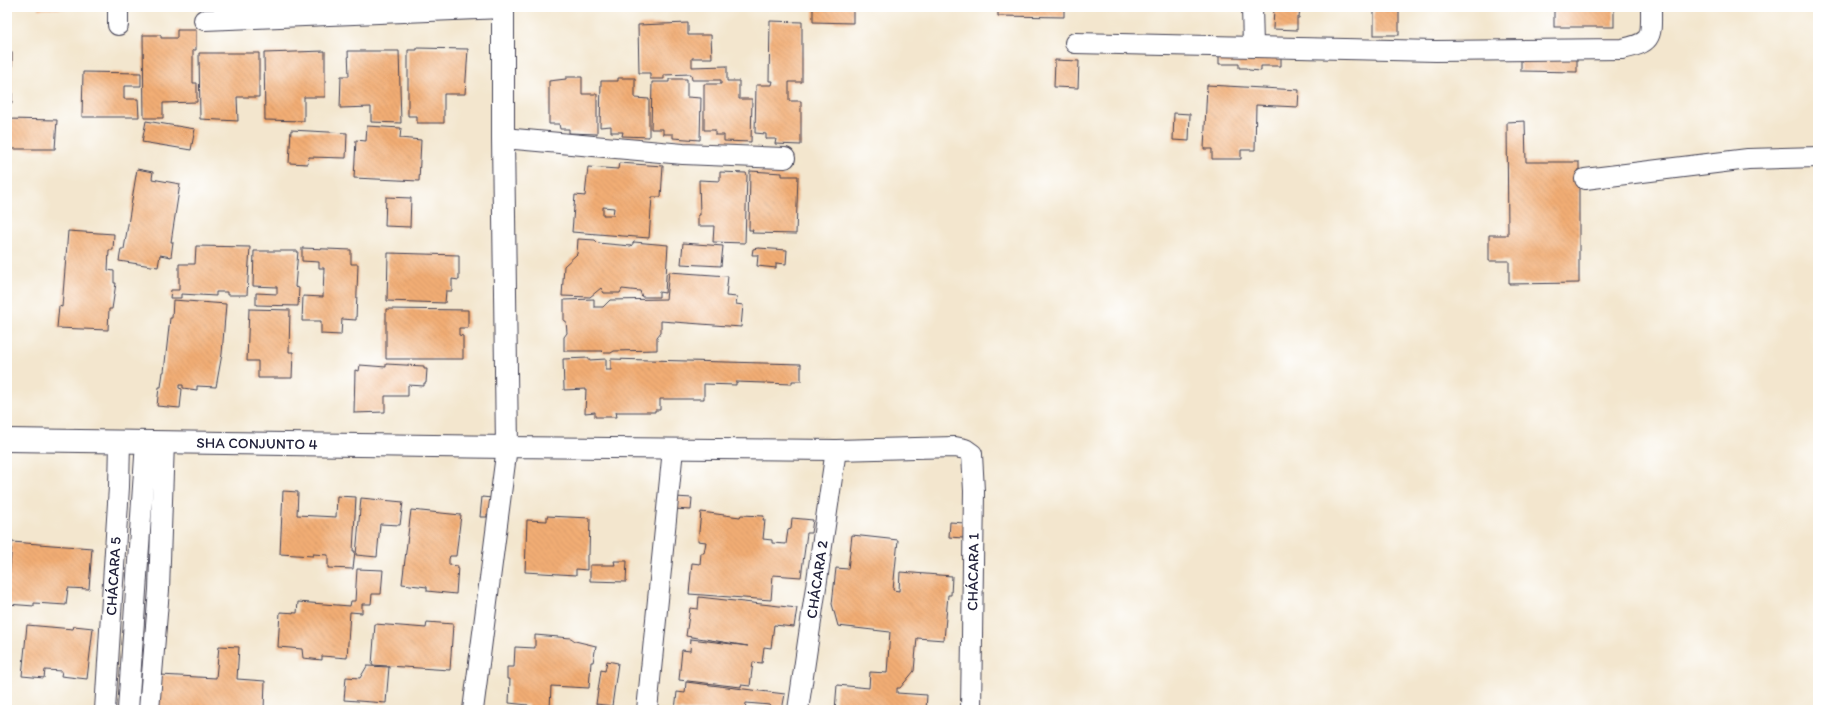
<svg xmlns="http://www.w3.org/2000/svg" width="1825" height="717" font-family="Itim,sans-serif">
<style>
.building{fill:url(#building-back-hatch);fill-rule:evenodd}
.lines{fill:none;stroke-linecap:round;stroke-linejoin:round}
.minor-casing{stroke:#413f51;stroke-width:22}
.tertiary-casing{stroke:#413f51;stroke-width:24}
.minor{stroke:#fff;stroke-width:20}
.tertiary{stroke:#fff;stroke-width:22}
.labels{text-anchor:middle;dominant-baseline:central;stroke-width:3;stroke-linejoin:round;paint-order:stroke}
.street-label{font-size:15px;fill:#22223b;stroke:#fff}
</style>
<defs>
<pattern id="building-back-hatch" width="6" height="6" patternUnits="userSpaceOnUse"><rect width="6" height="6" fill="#f2ad74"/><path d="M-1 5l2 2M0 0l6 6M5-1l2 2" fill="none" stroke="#cf9565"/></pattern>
</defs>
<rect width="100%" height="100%" fill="#fff"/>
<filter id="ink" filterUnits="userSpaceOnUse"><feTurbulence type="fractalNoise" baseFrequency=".025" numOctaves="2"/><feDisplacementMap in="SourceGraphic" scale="8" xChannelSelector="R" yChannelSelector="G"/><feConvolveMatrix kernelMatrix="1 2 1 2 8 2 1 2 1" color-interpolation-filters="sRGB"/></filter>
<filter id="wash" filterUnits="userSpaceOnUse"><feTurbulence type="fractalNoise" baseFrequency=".012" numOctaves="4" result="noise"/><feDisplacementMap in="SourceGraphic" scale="16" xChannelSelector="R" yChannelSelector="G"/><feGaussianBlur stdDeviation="0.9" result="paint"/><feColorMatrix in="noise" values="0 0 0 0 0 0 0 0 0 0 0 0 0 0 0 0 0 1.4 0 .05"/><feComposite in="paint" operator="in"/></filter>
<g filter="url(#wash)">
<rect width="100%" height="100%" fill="#f3e6ce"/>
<g id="blocks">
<g class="building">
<rect x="38" y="7" width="45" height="2"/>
<polygon points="813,7 853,7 853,23 813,22"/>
<polygon points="998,7 1064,7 1064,17 998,16"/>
<polygon points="1274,7 1302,7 1300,9 1299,18 1297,18 1297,30 1273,29"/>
<rect x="1374" y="7" width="25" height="28"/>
<rect x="1554" y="7" width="60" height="20"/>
<polygon points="770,21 802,22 802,82 789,82 789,101 801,101 801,145 775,144 776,139 766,139 766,134 755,133 756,85 772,85 773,81 769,81"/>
<polygon points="688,23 688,35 711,35 712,58 692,58 692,67 727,66 727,81 739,81 739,99 752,99 751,142 724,141 724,135 715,135 715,130 704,130 704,84 721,84 721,80 692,80 691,74 664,75 664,79 650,79 650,73 639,73 638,25"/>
<polygon points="177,30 196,30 196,50 193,50 193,83 197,83 197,102 163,103 163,118 144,118 143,35 161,35 161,38 177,38"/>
<polygon points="417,48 468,49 465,94 444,94 444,123 417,123 417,116 408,116 408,50 417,50"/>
<polygon points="325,51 325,97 304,97 304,121 265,120 264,53"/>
<polygon points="348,51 399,51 401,123 371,122 371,107 340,108 341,76 349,76"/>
<rect x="7" y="53" width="5" height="50"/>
<polygon points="199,53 259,53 259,97 237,97 238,121 200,119"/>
<polygon points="1219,53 1281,54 1281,66 1261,66 1261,71 1249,70 1246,68 1239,68 1239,64 1219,64"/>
<polygon points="1521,55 1577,55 1577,72 1521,71"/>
<polygon points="1055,60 1079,61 1078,88 1054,87"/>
<polygon points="83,72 141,73 141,86 124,86 124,99 138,99 139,117 82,117"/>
<polygon points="566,77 582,77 582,94 597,94 597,134 569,133 569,129 560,129 559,124 549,124 549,81 566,79"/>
<polygon points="618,78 635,78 635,98 649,99 649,137 622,136 623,132 611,132 611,126 600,127 601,81 618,81"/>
<polygon points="669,79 687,79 687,97 701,98 700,140 673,138 673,134 663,134 663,129 651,129 652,82 669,82"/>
<polygon points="1207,85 1299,90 1298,107 1256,105 1255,150 1241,150 1241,159 1212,159 1212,149 1204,149"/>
<polygon points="1174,113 1190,114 1189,141 1173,140"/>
<polygon points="7,119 57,120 55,149 7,149"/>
<polygon points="146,121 195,129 191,150 142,142"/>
<polygon points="1525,121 1526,162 1579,162 1579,283 1509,284 1509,261 1489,261 1489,235 1508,235 1507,122"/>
<polygon points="367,126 401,128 400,138 421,140 419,181 354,178 356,140 366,141"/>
<polygon points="291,130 347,133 346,158 309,157 308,164 289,163"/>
<path d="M 619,163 L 663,166 L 661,197 L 652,197 L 649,238 L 572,232 L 575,195 L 585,196 L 588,167 L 618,169 ZM 603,207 L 614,208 L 613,215 L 603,215 Z"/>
<polygon points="137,169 153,172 152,179 180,184 171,242 173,242 171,257 160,255 158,267 119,261 121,249 124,249"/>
<polygon points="750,171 782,173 782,176 798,176 796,234 752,233 753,230 749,230"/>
<polygon points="720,172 746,173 747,175 745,243 713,242 714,226 698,226 698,215 700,215 699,180 720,181"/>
<polygon points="386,197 411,198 410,227 385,226"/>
<polygon points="68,231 114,234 113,250 109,250 108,270 114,271 114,283 116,283 112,309 109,309 108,330 57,328 59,306 62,307"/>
<polygon points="578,239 595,240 598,243 631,246 634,242 668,245 665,293 659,292 659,297 642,297 640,291 622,289 620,293 604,293 601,288 590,297 562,296 564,266 577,254"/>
<polygon points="683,243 723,246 721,266 681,264"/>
<polygon points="196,246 250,247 247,295 227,295 227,292 216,292 216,296 181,294 181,298 170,298 171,290 179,290 179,264 195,264"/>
<polygon points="302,248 351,250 351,264 358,264 356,320 342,319 341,335 321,334 321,321 302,321 303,296 323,297 324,268 319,268 319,262 302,261"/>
<polygon points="758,248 787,250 786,264 776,263 776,268 757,266 758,255 752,255 753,249"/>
<polygon points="254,251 298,251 295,287 299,288 298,306 256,305 256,293 277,294 277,287 253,286"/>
<polygon points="388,253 459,255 459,280 452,279 452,291 446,291 445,303 387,301"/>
<polygon points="669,272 728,276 726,296 737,297 736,304 743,305 741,327 661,321 661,332 657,337 657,350 614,351 611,353 604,353 602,351 564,351 564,337 567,333 566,321 564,321 564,300 594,299 594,307 603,307 610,300 666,299"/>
<polygon points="173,300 226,304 222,354 216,387 197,386 197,390 183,388 183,385 179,385 179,388 182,389 180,408 157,406 159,387 161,387 163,372 164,372 170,318 172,318"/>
<polygon points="249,309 290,310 289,352 293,352 292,378 258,378 258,361 247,361"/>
<polygon points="386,309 468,310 468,328 459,328 459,335 463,336 463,359 386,359"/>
<polygon points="589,358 589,360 606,359 606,370 611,370 611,359 801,364 801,381 792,381 792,384 736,382 736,385 704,384 704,399 660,399 660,410 655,410 655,412 616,412 617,417 595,417 595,412 585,413 586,389 564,390 564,388 563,359"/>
<polygon points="386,364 424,366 424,369 427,369 426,383 424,383 424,386 408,385 408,396 385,396 385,412 354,413 355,370 359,371 360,365 386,367"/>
<polygon points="283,491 298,492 297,515 336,517 337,496 356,497 353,551 355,551 353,569 328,568 328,555 313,554 313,556 280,554"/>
<polygon points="482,497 492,498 491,514 487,514 487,517 480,517"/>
<polygon points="675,497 692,498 691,510 674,509"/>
<polygon points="361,498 403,502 400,525 380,524 377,557 356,555"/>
<polygon points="411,510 461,515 456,556 450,556 449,559 449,565 458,566 456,594 427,591 427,587 402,584"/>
<polygon points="701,512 740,517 741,515 764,516 763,520 765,520 763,539 772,540 772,543 786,544 788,530 791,529 792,518 813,520 811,533 807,533 801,577 773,575 771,600 689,594 692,563 700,564 701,553 704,553 706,542 698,541"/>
<polygon points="547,516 590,518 589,555 587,555 587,570 576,569 576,575 525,572 527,520 547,521"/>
<polygon points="950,522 965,523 963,538 949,537"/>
<polygon points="852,535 898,540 893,590 899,591 900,572 952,576 951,595 948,595 944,640 917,638 914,671 900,688 897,688 897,693 927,695 926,710 835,710 837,685 869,688 870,672 887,673 890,632 838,626 832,604 836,568 848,569"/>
<polygon points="12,542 92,548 89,589 68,588 66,605 34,603 34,606 7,604"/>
<polygon points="614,561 627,561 626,582 590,581 590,565 615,565"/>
<polygon points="357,569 383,570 381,594 372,594 371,604 362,604 362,613 350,612 347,658 322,656 322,660 303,658 302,649 278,647 280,612 297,613 298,602 350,606 351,601 355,601"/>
<polygon points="699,597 797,608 794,627 774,625 771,648 764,647 762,663 753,662 750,686 741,685 741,687 679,680 682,650 690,651 691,639 748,646 686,636 690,608 698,609"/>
<polygon points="427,622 453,624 450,670 372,665 375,624 426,628"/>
<polygon points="27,625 73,629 74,626 93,628 87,679 61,676 62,671 45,670 44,678 22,676"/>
<polygon points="535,635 571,638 575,641 596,646 593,662 591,662 589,688 551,686 550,709 528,707 528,705 509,703 510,679 507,679 507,667 514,667 515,647 535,648"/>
<polygon points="219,646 239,647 237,679 265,681 264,710 158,710 160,675 216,678"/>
<polygon points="607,661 618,663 612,706 596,704 601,670 605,671"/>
<polygon points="367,666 389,667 386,703 344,700 346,677 360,678"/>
<polygon points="686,682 785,694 782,710 769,710 770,705 746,703 745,710 675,710 677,692 685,693"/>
</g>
</g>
</g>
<g filter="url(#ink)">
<use href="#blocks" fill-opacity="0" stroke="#413f51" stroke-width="1"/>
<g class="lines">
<g class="minor-casing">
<g id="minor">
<polyline points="118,7 118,25"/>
<polyline points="1252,7 1253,46"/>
<polyline points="204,20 503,8"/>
<path d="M 1075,43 L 1436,51 L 1622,49 C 1654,42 1651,37 1651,7"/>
<polyline points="503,138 683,154 785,158"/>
<polyline points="1585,179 1748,159 1818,157"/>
<path id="s1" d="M 105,710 L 119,487 L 120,442"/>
<polyline points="128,710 146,442"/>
<polyline points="149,710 159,590 164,442"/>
<polyline points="473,710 507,447 836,450 955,447 965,449 972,454 974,491 971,710"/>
<polyline points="647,710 673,449"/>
<path id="s2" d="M 798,710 L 836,450"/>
</g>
</g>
<g class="tertiary-casing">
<g id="tertiary">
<path id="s3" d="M 7,440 L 507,447 L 503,138 L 503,7"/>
</g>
</g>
<use href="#minor" class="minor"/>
<use href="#tertiary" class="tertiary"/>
</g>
</g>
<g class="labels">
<g class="street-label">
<text stroke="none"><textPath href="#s3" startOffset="250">SHA CONJUNTO 4</textPath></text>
<text transform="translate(973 572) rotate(-89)">CHÁCARA 1</text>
<text stroke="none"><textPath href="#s1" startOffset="134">CHÁCARA 5</textPath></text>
<text stroke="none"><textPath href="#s2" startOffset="132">CHÁCARA 2</textPath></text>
</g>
</g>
<rect width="1825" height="717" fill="none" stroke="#fff" stroke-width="24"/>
</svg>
